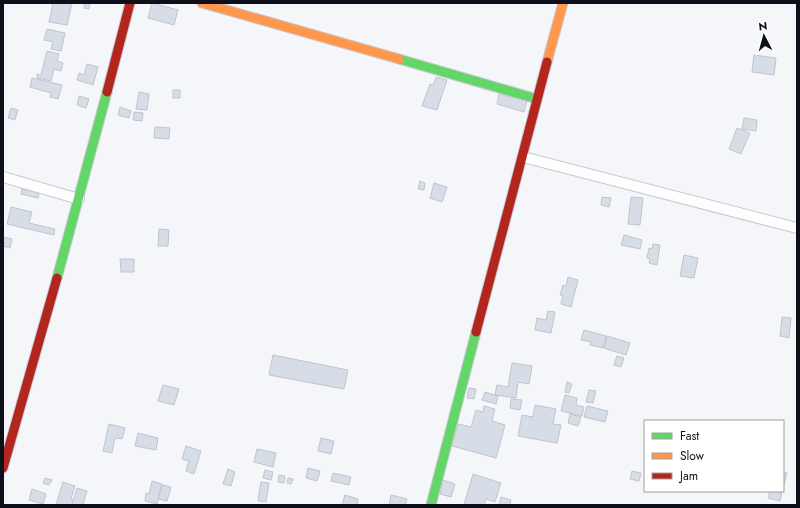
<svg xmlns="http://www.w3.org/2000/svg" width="800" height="508" font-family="Jost,sans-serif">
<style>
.building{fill:#d6dde6;stroke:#c0c5cc}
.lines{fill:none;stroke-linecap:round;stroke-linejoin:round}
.street-casing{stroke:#c8cbd3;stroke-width:12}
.fast-casing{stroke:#c8cbd3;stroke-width:11}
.slow-casing{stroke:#c8cbd3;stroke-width:11}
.jam-casing{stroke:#c8cbd3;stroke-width:11}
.street{stroke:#fefefe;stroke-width:10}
.fast{stroke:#63d668;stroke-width:9}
.slow{stroke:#ff974d;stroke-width:9}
.jam{stroke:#b3261e;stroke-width:9}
</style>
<rect width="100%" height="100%" fill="#f5f6fa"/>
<g class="building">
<polygon points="53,3 72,3 67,25 49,22"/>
<polygon points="85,3 90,3 89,9 84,8"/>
<polygon points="152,3 178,10 174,25 148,18"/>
<polygon points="47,29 65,33 61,51 51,49 53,42 44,40"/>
<polygon points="47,51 59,54 57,61 63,63 61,71 54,69 51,81 37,78 37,74 41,75"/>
<polygon points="754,55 776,58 774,75 752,72"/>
<polygon points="87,64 98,67 93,85 77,80 79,73 84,75"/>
<polygon points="436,77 447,80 437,110 422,106 430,84 433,85"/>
<polygon points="32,78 62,85 58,99 50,97 51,93 30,87"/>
<rect x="173" y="90" width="7" height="8"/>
<polygon points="139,92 149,94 147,110 136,109"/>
<polygon points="499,94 527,101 524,112 497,104"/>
<polygon points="79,96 89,99 86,108 77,105"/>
<polygon points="120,107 131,111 129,118 118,115"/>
<polygon points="11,108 18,110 15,120 8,118"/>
<polygon points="134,112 143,113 142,121 133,120"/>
<polygon points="744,118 757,120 756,131 742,129"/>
<polygon points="155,127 170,128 169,139 154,138"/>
<polygon points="737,128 750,133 741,154 729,149"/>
<polygon points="420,181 425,183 424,190 418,189"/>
<polygon points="434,183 447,187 442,202 430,198"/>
<polygon points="22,189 39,193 38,198 21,194"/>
<polygon points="602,197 611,198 609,207 601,205"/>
<polygon points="631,197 643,198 640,225 628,224"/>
<polygon points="11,207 32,212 29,223 55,229 54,235 7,224"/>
<polygon points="159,229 169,230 168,246 158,246"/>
<polygon points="624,235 642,240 640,249 621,245"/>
<polygon points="3,237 12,239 10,248 3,246"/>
<polygon points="653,244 660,245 657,265 649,263 650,259 647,258 649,248 652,249"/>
<polygon points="684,255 698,258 694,278 680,276"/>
<polygon points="120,259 134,259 134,272 121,272"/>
<polygon points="568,277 578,280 571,307 561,304 563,296 560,295 563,285 566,286"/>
<polygon points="548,311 555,312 551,333 535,330 537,318 546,320"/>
<polygon points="782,317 791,318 789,338 780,336"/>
<polygon points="584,330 606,336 603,348 590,345 591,342 581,340"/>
<polygon points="607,336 630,343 626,355 604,348"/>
<polygon points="273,355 348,370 344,389 269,375"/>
<polygon points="617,356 624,358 621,367 614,365"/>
<polygon points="512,363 532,366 529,384 518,382 516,398 495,395 497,385 508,387"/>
<polygon points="567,382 572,384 569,393 565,392"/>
<polygon points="163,385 179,389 174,405 158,401"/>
<polygon points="469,388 476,389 474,399 467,398"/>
<polygon points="589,390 596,391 593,403 586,402"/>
<polygon points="485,392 498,396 496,404 482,400"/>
<polygon points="565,395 577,398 576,405 584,407 582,416 561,411"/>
<polygon points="511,399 522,400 520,410 510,408"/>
<polygon points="535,405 556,409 553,424 561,425 557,443 518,436 522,415 533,417"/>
<polygon points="484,406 495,409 492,421 505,425 496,458 452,446 458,424 471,427 476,410 483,412"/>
<polygon points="587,406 608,411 605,422 584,417"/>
<polygon points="570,414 581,417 578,426 568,423"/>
<polygon points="109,424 125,428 122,439 115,438 112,453 103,451"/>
<polygon points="138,433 158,438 156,450 135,446"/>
<polygon points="321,438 334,441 331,454 318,451"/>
<polygon points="186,446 201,451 194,474 186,471 189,461 182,459"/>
<polygon points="257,449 276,453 273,467 254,462"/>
<polygon points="308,468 320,471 317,481 306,478"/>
<polygon points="228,469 235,472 231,486 223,484"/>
<polygon points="265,470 273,472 271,480 263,478"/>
<polygon points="632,471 641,473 639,481 630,479"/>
<polygon points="783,472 787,473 783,488"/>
<polygon points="333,473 351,477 349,485 331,481"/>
<polygon points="473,474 501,483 495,502 486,499 484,505 464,505"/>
<polygon points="279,475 285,476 284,483 278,482"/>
<polygon points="45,478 52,480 49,485 43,483"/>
<polygon points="288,478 293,479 291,484 287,483"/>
<polygon points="443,480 455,484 451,497 440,494"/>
<polygon points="152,481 162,484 157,504 145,501 146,493 149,494"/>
<polygon points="63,482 75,486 71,499 74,500 72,505 56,505"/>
<polygon points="261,482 269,483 266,502 258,501"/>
<polygon points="162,485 171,487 167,501 158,499"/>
<polygon points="77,488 87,491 83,505 72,505"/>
<polygon points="32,489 46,494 43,504 29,500"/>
<polygon points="770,491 782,491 780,501 768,498"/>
<polygon points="345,495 358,499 357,505 342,505"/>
<polygon points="391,495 407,499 405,505 389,505"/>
<polygon points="501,497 511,500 510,505 499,505"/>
</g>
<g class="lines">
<g class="street-casing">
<g id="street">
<polyline points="523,157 797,228"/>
<polyline points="3,177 79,199"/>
</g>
</g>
<g class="fast-casing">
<g id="fast">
<polyline points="399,59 537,99"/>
<polyline points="57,278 107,92"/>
<polyline points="431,505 476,332"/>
</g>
</g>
<g class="slow-casing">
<g id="slow">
<polyline points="202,3 399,59"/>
<polyline points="547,62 563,3"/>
</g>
</g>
<g class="jam-casing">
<g id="jam">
<polyline points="107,92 130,3"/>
<polyline points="476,332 547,62"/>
<polyline points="3,468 57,278"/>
</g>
</g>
<use href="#street" class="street"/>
<use href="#fast" class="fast"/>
<use href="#slow" class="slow"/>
<use href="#jam" class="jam"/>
</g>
<rect width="800" height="508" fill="none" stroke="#0d101b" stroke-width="8"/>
<rect x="644" y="420" width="140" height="72" fill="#ffffff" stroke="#9e9fa4"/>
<rect x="652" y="433" width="20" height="6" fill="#63d668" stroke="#9e9fa4"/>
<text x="680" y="440" font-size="12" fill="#0d101b">Fast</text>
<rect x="652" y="453" width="20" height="6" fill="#ff974d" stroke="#9e9fa4"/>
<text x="680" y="460" font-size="12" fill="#0d101b">Slow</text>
<rect x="652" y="473" width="20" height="6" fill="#b3261e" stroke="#9e9fa4"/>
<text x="680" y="480" font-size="12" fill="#0d101b">Jam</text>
<g transform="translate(764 36) rotate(354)" stroke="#ffffff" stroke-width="3" paint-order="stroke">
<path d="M0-3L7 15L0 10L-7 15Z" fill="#0d101b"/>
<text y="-6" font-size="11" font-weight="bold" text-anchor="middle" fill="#0d101b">N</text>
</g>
</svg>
